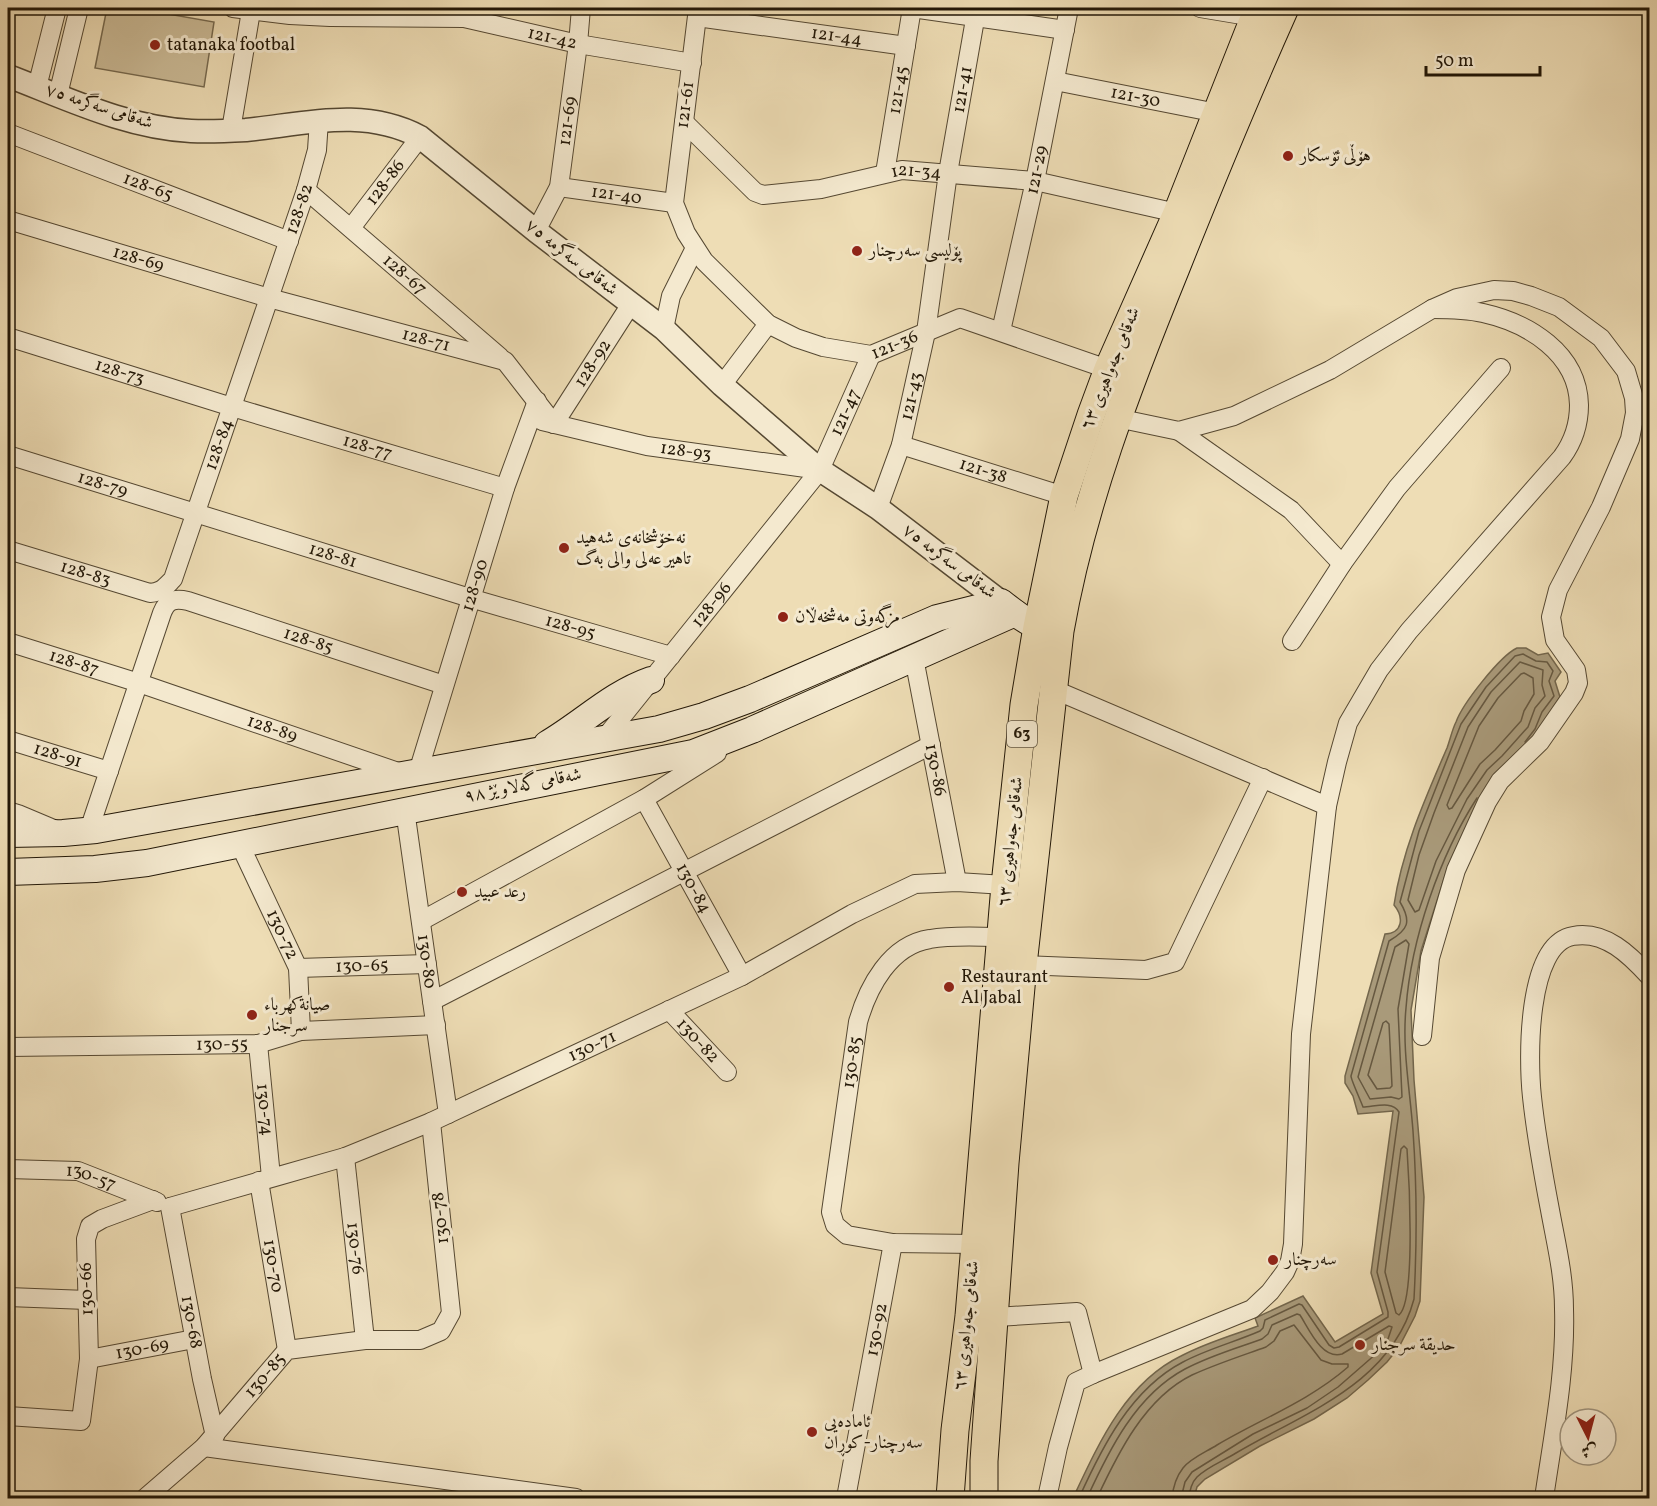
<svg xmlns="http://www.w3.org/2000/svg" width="1657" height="1506" font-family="Vollkorn,Amiri,serif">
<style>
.green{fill:#cbbb97;stroke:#76694f;stroke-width:1.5}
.water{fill:#a99a7a;stroke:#73664c;stroke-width:1.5}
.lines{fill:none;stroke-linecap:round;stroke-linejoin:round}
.shore{stroke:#665840;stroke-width:1.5}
.minor-casing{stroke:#554832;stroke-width:20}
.tertiary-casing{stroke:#554832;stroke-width:25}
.secondary-casing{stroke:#221707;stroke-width:28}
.primary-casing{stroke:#221707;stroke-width:29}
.minor{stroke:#f4e9cf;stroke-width:18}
.tertiary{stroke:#f4e9cf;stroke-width:22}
.secondary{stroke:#f4e9cf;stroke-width:26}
.primary{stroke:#eeddb5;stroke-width:27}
.poi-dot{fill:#8f2418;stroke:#f4e9cf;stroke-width:2}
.labels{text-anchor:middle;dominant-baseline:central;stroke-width:6;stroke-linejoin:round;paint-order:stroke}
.shield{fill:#f4e9cf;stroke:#615643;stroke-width:1.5}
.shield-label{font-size:16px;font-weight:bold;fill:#221707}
.street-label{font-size:18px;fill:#221707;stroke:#f4e9cf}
.poi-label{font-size:18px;fill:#221707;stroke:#f4e9cf;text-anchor:start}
</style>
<rect width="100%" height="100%" fill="#eeddb5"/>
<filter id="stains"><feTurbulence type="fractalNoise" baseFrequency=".00333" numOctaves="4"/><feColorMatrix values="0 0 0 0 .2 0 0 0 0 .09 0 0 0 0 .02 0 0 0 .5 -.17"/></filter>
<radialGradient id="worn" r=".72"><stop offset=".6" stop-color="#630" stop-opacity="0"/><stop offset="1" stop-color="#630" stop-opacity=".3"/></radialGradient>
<polygon class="green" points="107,8 134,8 214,22 204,87 95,68"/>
<path class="water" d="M 1517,648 L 1526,648 L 1538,655 L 1548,653 L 1561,672 L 1555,681 L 1560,697 L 1448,866 L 1421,951 L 1411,1010 L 1414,1080 L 1424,1197 L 1420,1301 L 1415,1316 L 1399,1347 L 1387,1362 L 1368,1380 L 1347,1398 L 1314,1419 L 1260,1446 L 1205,1479 L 1197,1487 L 1194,1498 L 1073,1498 C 1098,1445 1125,1383 1181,1356 C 1205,1343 1233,1335 1258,1326 L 1255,1318 L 1303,1296 L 1335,1342 L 1383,1314 L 1371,1273 L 1393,1111 L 1358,1114 L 1353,1096 L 1345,1083 L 1345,1076 L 1385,934 C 1403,933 1404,917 1394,905 C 1402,850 1425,799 1447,748 C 1450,740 1452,730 1456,722 C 1463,703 1500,656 1517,648 Z"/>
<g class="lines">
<g class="shore">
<polygon points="1520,662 1543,670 1542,685 1545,696 1535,708 1528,727 1502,756 1487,770 1467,799 1436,861 1419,910 1415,912 1408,900 1419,855 1434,813 1468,727 1491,692"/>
<polygon points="1524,673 1533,678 1534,694 1524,711 1521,721 1495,750 1480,764 1452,808 1449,809 1447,805 1479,726 1498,698 1521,674"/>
<polygon points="1406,940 1409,944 1398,1009 1402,1097 1399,1099 1391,1097 1370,1099 1358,1077 1395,947"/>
<polygon points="1386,1021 1389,1024 1392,1086 1390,1088 1377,1089 1368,1075 1383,1023"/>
<path d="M 1404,1146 L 1407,1149 C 1409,1176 1416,1301 1399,1315 L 1396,1313 L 1385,1272 L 1401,1149 Z"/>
<path d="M 1079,1498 C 1102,1447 1131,1389 1183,1362 C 1207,1349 1235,1342 1260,1331 L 1263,1328 L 1265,1320 L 1299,1304 L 1302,1305 L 1329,1345 L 1334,1348 L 1339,1347 L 1388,1317 L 1388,1312 L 1377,1272 L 1399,1112 C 1392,1100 1374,1107 1363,1107 C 1361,1101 1351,1080 1351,1076 L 1389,941 C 1408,930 1412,922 1400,902 L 1419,831 L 1461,724 L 1486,687 L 1515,656 L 1523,654 L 1536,661 L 1547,662 L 1553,671 L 1549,681 L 1554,696 L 1542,712 L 1535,729 L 1525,742"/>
<path d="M 1087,1498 C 1109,1450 1136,1395 1185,1369 C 1209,1356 1237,1348 1262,1339 L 1268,1334 L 1272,1325 L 1297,1314 L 1300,1315 C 1309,1329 1322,1360 1342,1354 L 1389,1326 L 1392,1327 L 1388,1339 L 1377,1353 L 1338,1387 L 1307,1408 L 1253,1434 L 1192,1472 L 1185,1482 L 1181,1498"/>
<path d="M 1097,1498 C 1118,1453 1145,1398 1192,1375 C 1216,1364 1241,1356 1266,1347 L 1274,1341 L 1280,1331 L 1294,1325 L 1321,1360 L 1332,1364 L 1348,1364 L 1348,1367 C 1309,1401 1261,1419 1217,1445 C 1206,1452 1191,1458 1183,1468 C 1176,1477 1173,1488 1172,1498"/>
<path d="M 1189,1498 C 1190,1491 1191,1483 1197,1477 C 1207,1467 1223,1461 1236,1453 C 1303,1413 1391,1385 1414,1299 C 1417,1243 1417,1187 1413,1131 C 1410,1090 1402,1049 1406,1008 C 1411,939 1440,855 1477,798"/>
</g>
<g class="minor-casing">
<g id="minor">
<path id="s1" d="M 233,8 L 290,15 L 330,17 L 464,18 L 578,44 L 692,63"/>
<path id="s2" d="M 698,8 L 674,203 L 686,233 L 704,261 L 768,324 L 796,338 L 823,347 L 871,355 L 960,318 L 1119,373"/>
<polyline points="912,8 1065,30"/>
<polyline points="1200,8 1254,17"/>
<path id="s3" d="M 697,17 L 906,46"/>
<path id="s4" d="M 1055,81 L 1217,113"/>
<polyline points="37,87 57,8"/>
<polyline points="58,95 79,8"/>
<path id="s5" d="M 684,122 L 755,192 L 763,195 L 821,189 L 902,170 L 1035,181 L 1177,213"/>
<polyline points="231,130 251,11"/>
<path id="s6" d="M 8,133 L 289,241"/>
<path id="s7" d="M 885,173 L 912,8"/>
<path id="s8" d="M 559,187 L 674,203"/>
<path id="s9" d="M 306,190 L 500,357"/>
<path id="s10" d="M 8,220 L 269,298 L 505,361 L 554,424"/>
<path id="s11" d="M 351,228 L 420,137"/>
<path id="s12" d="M 536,231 L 559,187 L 578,44 L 581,8"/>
<polyline points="664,329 671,296 695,248"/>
<path id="s13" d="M 1001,331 L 1035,181 L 1069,8"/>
<path id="s14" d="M 8,337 L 232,407 L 505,488"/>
<polyline points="722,385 768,324"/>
<polyline points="1117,418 1179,431 1234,416 1330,370 1432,309 1457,298 1494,290 1513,291 1531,296 1559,307 1601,338 1626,371 1634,398 1635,413 1630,439 1601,507 1558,590 1551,617 1555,640 1576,670 1578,683 1574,693 1540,742 1500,781 1487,802 1456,870 1430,958 1422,1036"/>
<path id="s15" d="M 542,421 L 647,446 L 820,470"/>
<path id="s16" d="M 554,424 L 631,304"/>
<polyline points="1179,431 1291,510 1342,564"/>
<path id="s17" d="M 901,445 L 1064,496"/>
<path id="s18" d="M 8,455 L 470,598 L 671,656"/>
<path id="s19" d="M 878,508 L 901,445 L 926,332 L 948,173 L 977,8"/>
<path id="s20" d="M 8,550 L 150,593 C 162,592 165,587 173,579 L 306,190 L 317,150 L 319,120"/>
<polyline points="1292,641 1342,564 1397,488 1501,368"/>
<path id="s21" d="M 8,642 L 139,683 L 404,774"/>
<path id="s22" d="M 914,658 L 957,882"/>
<polyline points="1055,690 1327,806"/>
<path id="s23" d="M 604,739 L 820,470 L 871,355"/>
<path id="s24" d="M 8,740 L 109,771"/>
<path id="s25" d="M 418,772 L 505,488 L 537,401"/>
<path id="s26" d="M 644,799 L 742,976"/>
<path id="s27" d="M 405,810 L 448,1114"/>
<polyline points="8,811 18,814 56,830"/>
<path id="s28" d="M 89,830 L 162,613 C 167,600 174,598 188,601 L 444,685"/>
<path id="s29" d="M 240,845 L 298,968 L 301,1031"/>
<polyline points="421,921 644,799 717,753"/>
<polyline points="1023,965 1146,970 1175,962 1263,778"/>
<path id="s30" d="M 298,968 L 427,964"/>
<polyline points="432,1001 931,745"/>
<path id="s31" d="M 669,1010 L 727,1072"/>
<path id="s32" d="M 258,1044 L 271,1177"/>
<path id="s33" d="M 8,1047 L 258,1044 L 301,1031 L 436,1025"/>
<path id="s34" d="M 345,1157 L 365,1340"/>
<path id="s35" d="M 8,1169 L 78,1171 L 157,1202"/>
<path id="s36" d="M 259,1181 L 287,1350"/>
<path id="s37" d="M 170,1207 L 345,1157 L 431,1122 L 742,976 L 852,914 L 915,884 L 957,882 L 1005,885"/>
<path id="s38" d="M 170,1207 L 202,1379 L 215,1436"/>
<path id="s39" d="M 976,1244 L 893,1243 L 847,1235 L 835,1225 L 831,1212 L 858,1022 C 868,987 890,945 930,939 C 953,935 977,937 1000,937"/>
<polyline points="8,1297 87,1300"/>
<path d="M 996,1317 L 1077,1312 L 1093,1374 L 1252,1309 L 1270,1292 L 1285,1272 L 1290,1261 L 1293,1244 L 1301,1034 L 1327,806 L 1337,762 L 1348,723 L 1379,670 L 1409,631 L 1562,457 C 1573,442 1579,423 1579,405 C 1578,353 1528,323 1483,313 C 1466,309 1449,309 1432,309"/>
<path id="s40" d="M 89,1359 L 194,1339"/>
<polyline points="8,1416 81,1421 89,1359 86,1239 90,1226 102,1219 153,1200"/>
<polyline points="204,1447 576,1498"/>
<path id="s41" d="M 145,1498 L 204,1447 L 287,1350 L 365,1340 L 420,1340 L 441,1331 L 451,1313 L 431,1122"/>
<path id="s42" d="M 846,1498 L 893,1243"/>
<polyline points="1047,1498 1058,1447 1076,1382 1093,1374"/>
<path d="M 1544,1498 C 1553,1436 1566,1372 1564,1309 C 1564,1275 1556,1243 1550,1210 C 1543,1173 1536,1135 1532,1097 C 1528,1061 1526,944 1573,936 C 1605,930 1630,955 1650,977"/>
</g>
</g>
<g class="tertiary-casing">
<path id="tertiary" d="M 8,76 C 66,98 127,128 191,131 C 209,132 228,131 246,130 C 305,124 364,107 420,137 L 536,231 L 664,329 L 722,385 L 820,470 L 878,508 L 1001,602"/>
</g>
<g class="secondary-casing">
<g id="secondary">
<path d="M 547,744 C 583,723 611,694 651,680"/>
<path d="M 8,834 L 63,833 L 96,830 L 659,729 L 704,716 L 750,699 L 937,618 L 1001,602 C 1019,616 1034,629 1058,631"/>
<polyline points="8,872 95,869 147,863 693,753 752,730 1015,613"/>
</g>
</g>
<g class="primary-casing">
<g id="primary">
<polyline points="950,1498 955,1430 969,1316 1005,885 1024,705 1037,627 1064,496 1091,415 1108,369 1177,213 1258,8"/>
<path d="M 984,1498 L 984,1461 L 1005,1163 L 1023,965 L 1060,631 C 1082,505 1128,386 1176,268 C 1211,180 1247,93 1285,8"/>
</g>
</g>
<use href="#minor" class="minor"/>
<use href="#tertiary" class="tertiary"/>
<use href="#secondary" class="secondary"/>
<use href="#primary" class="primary"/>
</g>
<g class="poi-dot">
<circle cx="155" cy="45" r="6"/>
<circle cx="1288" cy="156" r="6"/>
<circle cx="857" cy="251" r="6"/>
<circle cx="564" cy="548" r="6"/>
<circle cx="783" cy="617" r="6"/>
<circle cx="462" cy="892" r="6"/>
<circle cx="949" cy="987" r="6"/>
<circle cx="252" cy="1015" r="6"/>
<circle cx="1273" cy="1260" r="6"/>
<circle cx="1360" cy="1345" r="6"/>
<circle cx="812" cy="1432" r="6"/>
</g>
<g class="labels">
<rect class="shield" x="1007" y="721" width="30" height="26" rx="4.5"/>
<g class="shield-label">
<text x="1022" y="734">63</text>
</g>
<g class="street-label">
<text stroke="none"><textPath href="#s3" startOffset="141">121-44</textPath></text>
<text stroke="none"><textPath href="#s1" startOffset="322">121-42</textPath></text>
<text stroke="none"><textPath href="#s7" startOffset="84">121-45</textPath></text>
<text stroke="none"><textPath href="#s19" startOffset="428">121-41</textPath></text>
<text stroke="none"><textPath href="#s4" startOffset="82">121-30</textPath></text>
<text transform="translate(686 105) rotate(-83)">121-61</text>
<text transform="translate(99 107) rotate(18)">شەقامی سەگرمە ٧٥</text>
<text stroke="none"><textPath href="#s12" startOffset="116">121-69</textPath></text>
<text stroke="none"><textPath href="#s13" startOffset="165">121-29</textPath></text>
<text stroke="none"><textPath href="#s5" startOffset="264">121-34</textPath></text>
<text stroke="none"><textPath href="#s11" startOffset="57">128-86</textPath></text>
<text stroke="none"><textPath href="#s6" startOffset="150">128-65</textPath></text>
<text stroke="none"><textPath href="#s8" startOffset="58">121-40</textPath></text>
<text stroke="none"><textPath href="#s20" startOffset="567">128-82</textPath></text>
<text transform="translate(571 258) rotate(38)">شەقامی سەگرمە ٧٥</text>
<text stroke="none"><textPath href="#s10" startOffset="136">128-69</textPath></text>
<text stroke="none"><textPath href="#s9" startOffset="130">128-67</textPath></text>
<text stroke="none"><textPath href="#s10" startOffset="435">128-71</textPath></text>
<text stroke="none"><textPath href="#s2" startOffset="486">121-36</textPath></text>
<text stroke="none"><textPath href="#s16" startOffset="72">128-92</textPath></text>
<text transform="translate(1111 369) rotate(-68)">شەقامی جەواهیری ٦٣</text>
<text stroke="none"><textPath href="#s14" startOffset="117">128-73</textPath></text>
<text stroke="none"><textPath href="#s19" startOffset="117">121-43</textPath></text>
<text stroke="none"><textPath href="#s23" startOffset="408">121-47</textPath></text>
<text stroke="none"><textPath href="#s20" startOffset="318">128-84</textPath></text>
<text stroke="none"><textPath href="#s14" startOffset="376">128-77</textPath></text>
<text stroke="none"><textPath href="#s15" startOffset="147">128-93</textPath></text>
<text stroke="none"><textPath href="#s17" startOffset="86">121-38</textPath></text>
<text stroke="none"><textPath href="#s18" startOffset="99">128-79</textPath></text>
<text stroke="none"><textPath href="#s18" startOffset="340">128-81</textPath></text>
<text transform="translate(949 562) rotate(37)">شەقامی سەگرمە ٧٥</text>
<text stroke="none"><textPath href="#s20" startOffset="81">128-83</textPath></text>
<text stroke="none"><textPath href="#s25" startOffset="195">128-90</textPath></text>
<text stroke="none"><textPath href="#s23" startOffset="172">128-96</textPath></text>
<text stroke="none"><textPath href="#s18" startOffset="588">128-95</textPath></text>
<text stroke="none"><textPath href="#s28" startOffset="388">128-85</textPath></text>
<text stroke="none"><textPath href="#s21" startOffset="69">128-87</textPath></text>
<text stroke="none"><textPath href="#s21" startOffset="278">128-89</textPath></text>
<text stroke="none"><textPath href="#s24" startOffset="52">128-91</textPath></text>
<text stroke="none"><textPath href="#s22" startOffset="114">130-86</textPath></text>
<text transform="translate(523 786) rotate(-11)">شەقامی گەلاوێژ ٩٨</text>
<text transform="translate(1011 842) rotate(-84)">شەقامی جەواهیری ٦٣</text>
<text stroke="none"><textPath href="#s26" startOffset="102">130-84</textPath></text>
<text stroke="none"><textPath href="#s29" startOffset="99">130-72</textPath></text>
<text stroke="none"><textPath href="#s27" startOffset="153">130-80</textPath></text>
<text stroke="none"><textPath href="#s30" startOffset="64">130-65</textPath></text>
<text stroke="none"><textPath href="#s31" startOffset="42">130-82</textPath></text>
<text stroke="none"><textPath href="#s33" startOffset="214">130-55</textPath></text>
<text stroke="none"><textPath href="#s37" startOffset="453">130-71</textPath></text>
<text stroke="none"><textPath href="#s39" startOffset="310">130-85</textPath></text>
<text stroke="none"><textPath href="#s32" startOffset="66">130-74</textPath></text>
<text stroke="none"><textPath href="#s35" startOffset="84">130-57</textPath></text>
<text transform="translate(441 1218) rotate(-96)">130-78</text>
<text stroke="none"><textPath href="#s34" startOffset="92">130-76</textPath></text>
<text stroke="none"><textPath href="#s36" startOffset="86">130-70</textPath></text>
<text transform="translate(87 1289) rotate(-92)">130-66</text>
<text stroke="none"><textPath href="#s38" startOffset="117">130-68</textPath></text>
<text transform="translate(967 1326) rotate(-84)">شەقامی جەواهیری ٦٣</text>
<text stroke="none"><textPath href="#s42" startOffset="171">130-92</textPath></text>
<text stroke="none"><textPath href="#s40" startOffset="54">130-69</textPath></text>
<text stroke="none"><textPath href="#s41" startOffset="172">130-85</textPath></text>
</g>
<g class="poi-label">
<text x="167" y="45">tatanaka footbal</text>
<text x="1300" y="156">هۆڵی ئۆسکار</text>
<text x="869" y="251">پۆلیسی سەرچنار</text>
<text x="576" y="538">نەخۆشخانەی شەهید<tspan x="576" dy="21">تاهیر عەلی والی بەگ</tspan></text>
<text x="795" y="617">مزگەوتی مەشخەڵان</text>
<text x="474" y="892">رعد عبيد</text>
<text x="961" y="977">Restaurant<tspan x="961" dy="21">Al Jabal</tspan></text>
<text x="264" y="1005">صيانةكهرباء<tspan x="264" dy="21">سرجنار</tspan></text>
<text x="1285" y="1260">سەرچنار</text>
<text x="1372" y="1345">حديقة سرجنار</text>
<text x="824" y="1422">ئامادەیی<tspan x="824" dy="21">سەرچنار-کوڕان</tspan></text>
</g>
</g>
<rect width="1657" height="1506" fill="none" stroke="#eeddb5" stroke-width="30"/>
<rect x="9" y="9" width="1639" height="1488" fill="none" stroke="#221707" stroke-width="3"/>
<rect x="15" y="15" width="1627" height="1476" fill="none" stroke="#221707" stroke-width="1.5"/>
<g transform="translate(1588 1437) rotate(174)"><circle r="28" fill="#f4e9cf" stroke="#a0957f" stroke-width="1.5"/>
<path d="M0-4.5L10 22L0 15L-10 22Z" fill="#8f2418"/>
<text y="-9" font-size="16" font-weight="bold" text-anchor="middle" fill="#221707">ش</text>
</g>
<path d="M1426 66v9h114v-9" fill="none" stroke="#221707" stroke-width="3"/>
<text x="1435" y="66" font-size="18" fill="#221707" stroke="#f4e9cf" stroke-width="4.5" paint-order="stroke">50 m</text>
<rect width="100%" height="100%" filter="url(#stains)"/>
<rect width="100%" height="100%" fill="url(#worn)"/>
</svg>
